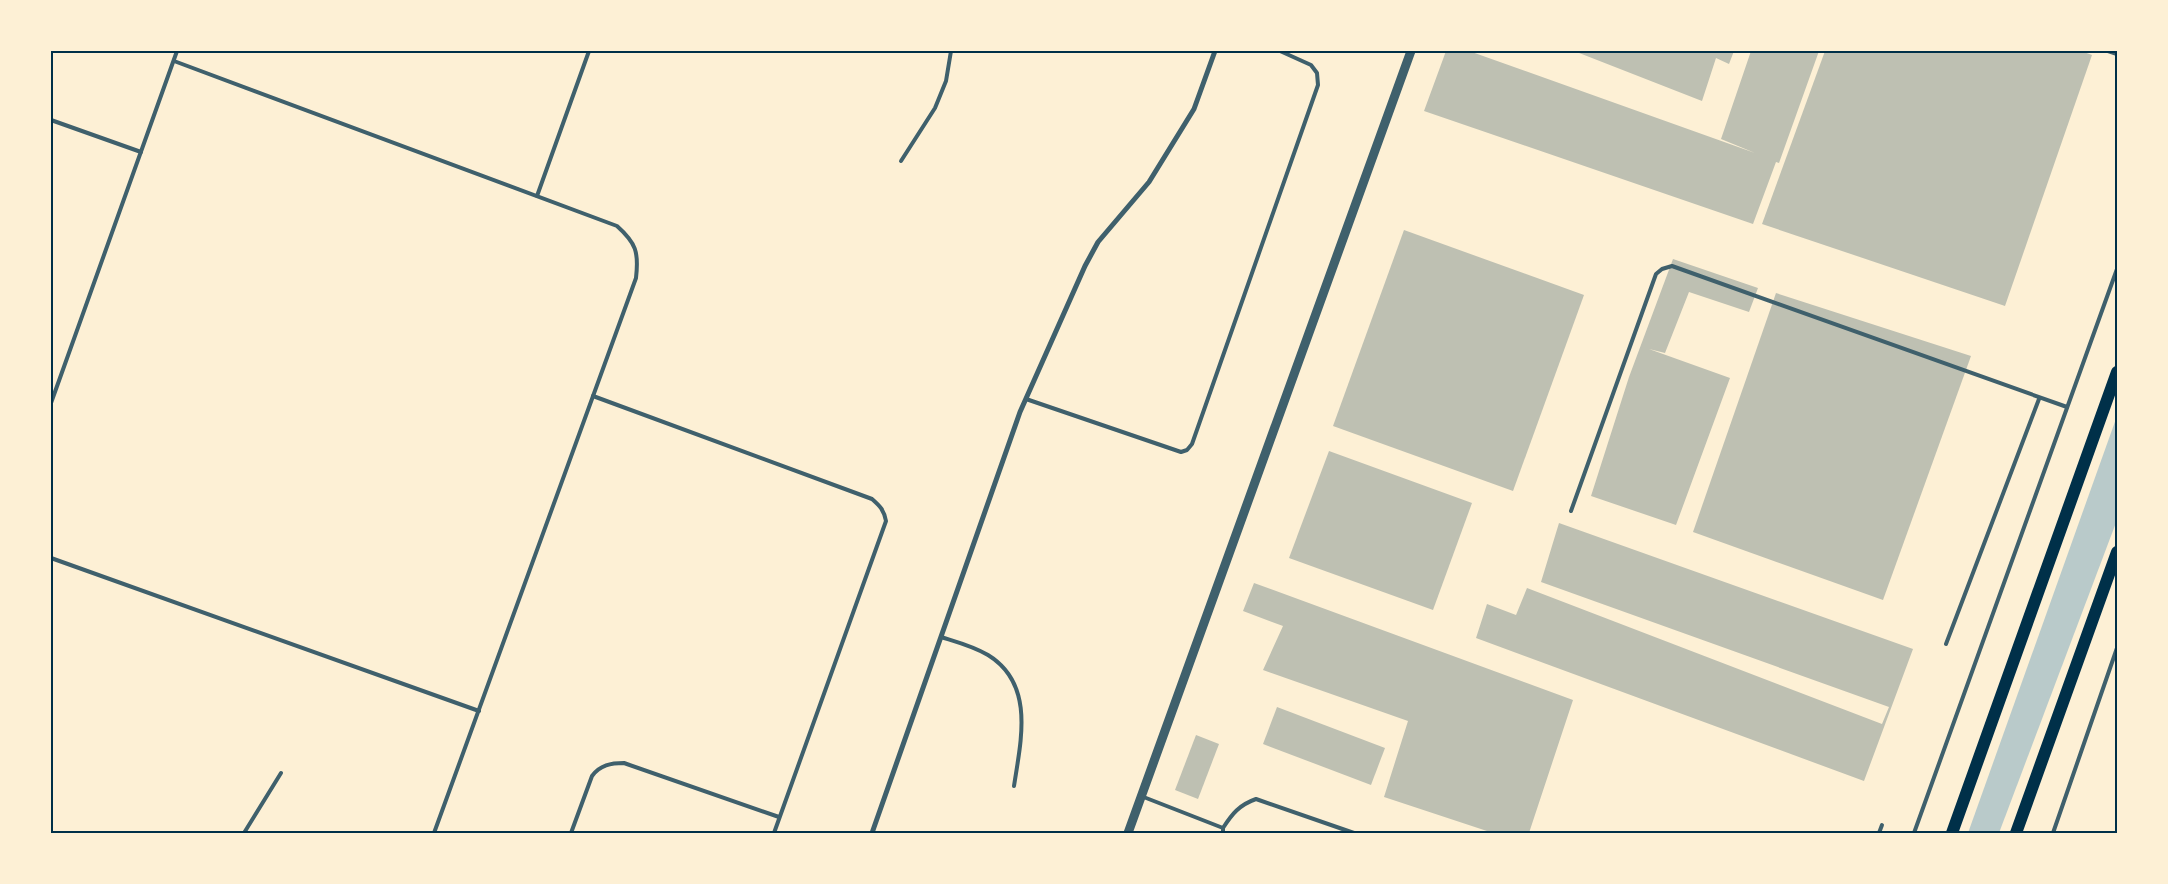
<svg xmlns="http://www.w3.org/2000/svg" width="2168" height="884" font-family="'Fira Sans',sans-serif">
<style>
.green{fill:#b9caca}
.building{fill:#bec0b2}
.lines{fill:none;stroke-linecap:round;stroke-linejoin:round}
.service{stroke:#3f606c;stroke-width:4}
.minor{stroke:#3f606c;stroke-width:5}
.tertiary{stroke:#3f606c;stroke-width:9}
.primary{stroke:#003049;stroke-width:12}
.neatline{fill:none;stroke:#003049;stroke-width:2}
</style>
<rect width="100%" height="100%" fill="#fdf0d5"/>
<polygon class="green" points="2117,416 2117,520 1999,833 1968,833"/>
<g class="building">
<polygon points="1446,51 1469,51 1755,153 1721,139 1751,51 1819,51 1779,163 1776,162 1753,224 1424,111"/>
<polygon points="1574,51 1734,51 1729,64 1716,58 1702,101"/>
<polygon points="1825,51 2081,51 2092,55 2005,306 1762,224"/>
<polygon points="1404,230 1584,295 1513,491 1333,426"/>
<polygon points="1673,259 1758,288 1749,312 1689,292 1665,353 1649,349 1730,378 1676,525 1591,496 1629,377"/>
<polygon points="1776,293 1971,356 1883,600 1693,532"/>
<polygon points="1329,451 1472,503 1433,610 1289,558"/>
<polygon points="1559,523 1913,649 1864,781 1476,638 1487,604 1516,615 1527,588 1882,724 1889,707 1541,582"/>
<polygon points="1254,583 1573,700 1529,833 1493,833 1384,797 1408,721 1263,670 1283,626 1243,611"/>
<polygon points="1277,707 1385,748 1371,785 1263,744"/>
<polygon points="1196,735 1219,744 1198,799 1175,790"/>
</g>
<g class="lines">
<g class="service">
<polyline points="2108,51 2117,54"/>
<path d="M 174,61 L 617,226 C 636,243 639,252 636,278 L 434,833"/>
<polyline points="51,120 141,152"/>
<polyline points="901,161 935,108 946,81 951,51"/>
<polyline points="537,196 589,51"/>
<path d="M 593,396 L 872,499 C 880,506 884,510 886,521 L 774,833"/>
<polyline points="1026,399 1181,452 1187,450 1192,444 1318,85 1317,73 1311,65 1280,51"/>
<polyline points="51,403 177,51"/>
<polyline points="1571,511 1656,274 1662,269 1672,266 2067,407"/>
<polyline points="51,558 479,711"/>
<path d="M 941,637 C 957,642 973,646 988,655 C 1035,684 1021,740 1014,786"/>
<polyline points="1946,644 2039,399"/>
<polyline points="1141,796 1223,828 1223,833"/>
<path d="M 1223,828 C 1232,814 1239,805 1256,799 L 1354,833"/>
<polyline points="244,833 281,773"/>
<path d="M 571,833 L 592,776 C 600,765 611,763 624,763 L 779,817"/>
<polyline points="1879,833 1882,825"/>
<polyline points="1914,833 2117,269"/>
<polyline points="2053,833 2117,648"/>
</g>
<polyline class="minor" points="872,833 1020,412 1085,266 1098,242 1149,182 1194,109 1215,51"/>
<polyline class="tertiary" points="1128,833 1411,51"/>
<g class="primary">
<polyline points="1952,833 2117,372"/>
<polyline points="2016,833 2117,552"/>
</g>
</g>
<rect width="2168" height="884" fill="none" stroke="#fdf0d5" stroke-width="105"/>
<rect x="52" y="52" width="2064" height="780" class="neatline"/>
</svg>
